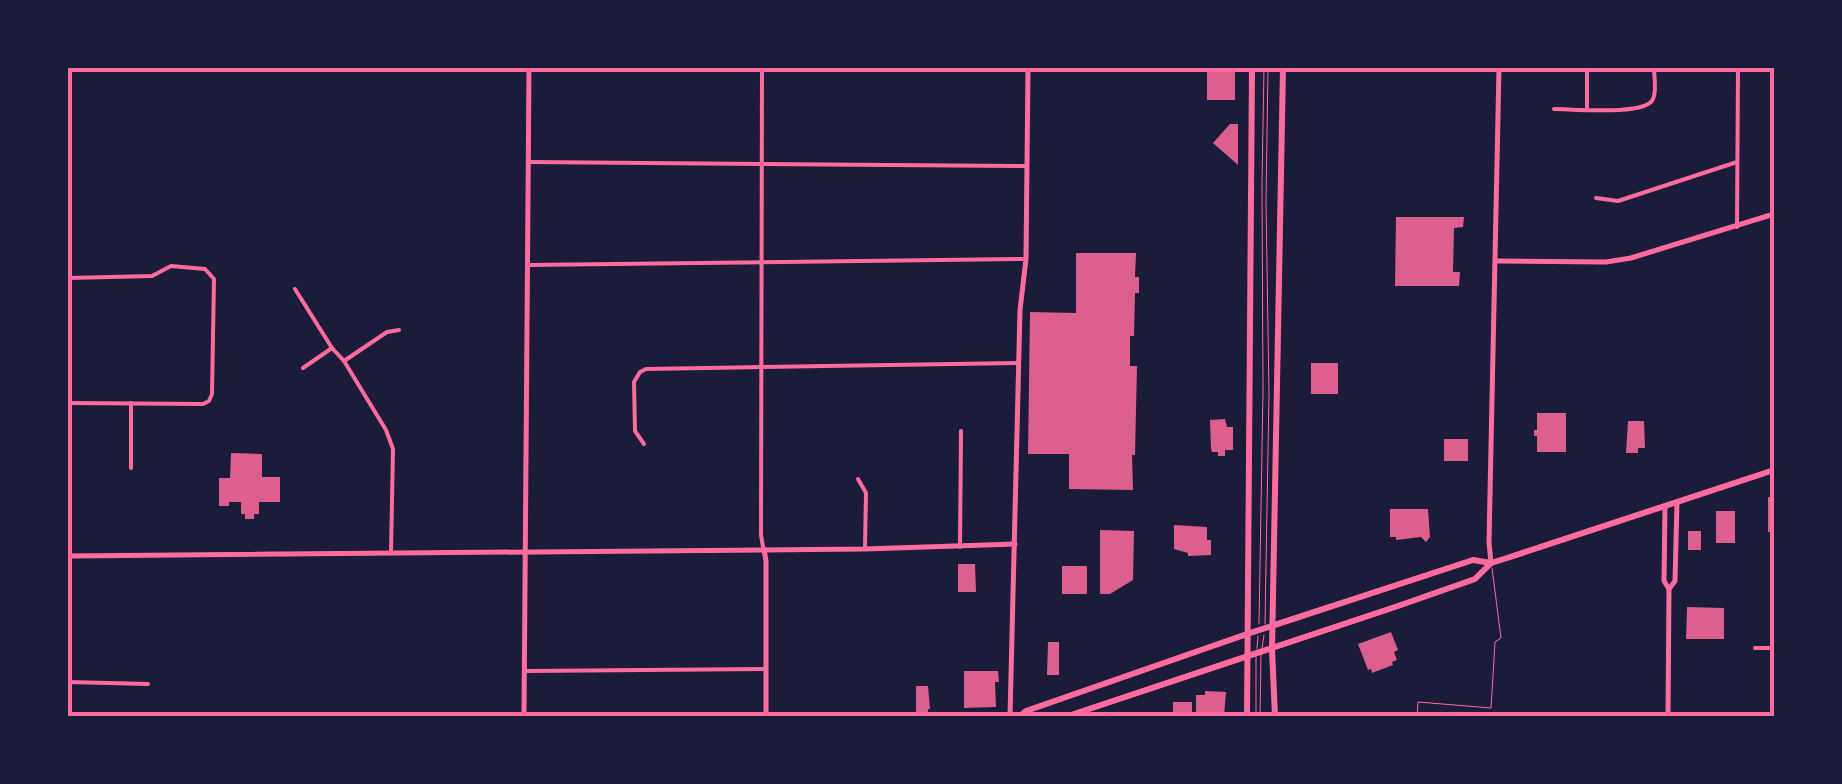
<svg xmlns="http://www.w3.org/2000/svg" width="1842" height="784" font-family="'Fira Sans',sans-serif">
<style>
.building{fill:#dd5f8e}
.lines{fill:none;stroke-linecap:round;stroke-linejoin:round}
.service{stroke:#ff6b9d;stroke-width:1}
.minor{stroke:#ff6b9d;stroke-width:4}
.tertiary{stroke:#ff6b9d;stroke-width:5}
.primary{stroke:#ff6b9d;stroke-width:6}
.neatline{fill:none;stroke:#ff6b9d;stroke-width:4}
</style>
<rect width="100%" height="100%" fill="#1b1b3a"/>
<g class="building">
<polygon points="1235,69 1235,100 1207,100 1207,70"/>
<polygon points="1230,124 1238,124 1238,165 1213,143"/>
<polygon points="1396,217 1464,217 1463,227 1454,228 1453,272 1460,272 1459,286 1395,286"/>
<polygon points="1076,253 1136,253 1135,277 1139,277 1139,293 1135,293 1134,336 1130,336 1130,366 1137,366 1135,455 1132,455 1133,490 1069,489 1069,454 1028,454 1030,312 1076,313"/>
<rect x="1311" y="363" width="27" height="31"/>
<polygon points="1537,413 1566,413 1566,452 1537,452 1537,436 1534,436 1534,430 1537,430"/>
<polygon points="1225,419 1227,427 1233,427 1233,450 1225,450 1225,456 1218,456 1218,452 1212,452 1211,449 1210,420"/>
<polygon points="1628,421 1644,421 1645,448 1638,448 1638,453 1626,453"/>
<rect x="1444" y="439" width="24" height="22"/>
<polygon points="231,453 262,454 262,477 280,477 280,502 259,502 259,514 254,514 254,519 245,519 245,514 241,514 241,502 229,502 229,506 219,506 219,478 230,478"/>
<rect x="1768" y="497" width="6" height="35"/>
<polygon points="1390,509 1428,509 1430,537 1426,542 1421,537 1396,540 1396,537 1390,537"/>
<rect x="1716" y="511" width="19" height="32"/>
<polygon points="1174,525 1207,527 1207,540 1211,540 1211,555 1188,556 1188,553 1174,549"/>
<polygon points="1100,530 1134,531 1133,580 1110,594 1100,594"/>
<rect x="1688" y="531" width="13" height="19"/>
<polygon points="958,564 975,564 976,592 958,592"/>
<rect x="1062" y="566" width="25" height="28"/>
<polygon points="1687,607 1724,608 1724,639 1686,639"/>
<polygon points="1391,632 1398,650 1394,652 1397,660 1392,662 1393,665 1372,673 1371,669 1368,670 1358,644"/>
<polygon points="1048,642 1059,642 1059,675 1047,675"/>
<polygon points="964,671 998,671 999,682 995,682 996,707 964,708"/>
<polygon points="916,686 928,686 930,709 928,709 928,716 916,715"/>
<polygon points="1205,691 1226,692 1224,716 1196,716 1196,695 1205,695"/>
<rect x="1173" y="702" width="19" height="14"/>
</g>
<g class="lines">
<g class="service">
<polyline points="1259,624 1263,391 1262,183 1264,68"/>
<polyline points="1265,624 1269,393 1266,202 1268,68"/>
<polyline points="1262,648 1264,635"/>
<polyline points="1257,649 1258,636"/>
<polyline points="1256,716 1256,655"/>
<polyline points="1260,716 1261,655"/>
<polyline points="1417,716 1418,702 1491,708 1495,642 1501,638 1492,568"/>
</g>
<g class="minor">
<polyline points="762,68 761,535 763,547"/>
<polyline points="866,68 1028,70"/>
<polyline points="1587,68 1587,108"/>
<path d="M 1554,109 C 1572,109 1647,116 1653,99 C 1657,91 1654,77 1654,68"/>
<polyline points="528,162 1027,166"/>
<polyline points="1596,198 1618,201 1737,162"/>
<polyline points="1737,227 1738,68"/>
<polyline points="527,265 1026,259"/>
<polyline points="68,278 152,276 171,266 205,269 214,279 212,394 209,401 203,404 68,403"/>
<polyline points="295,289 332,348 344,361 386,430 393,449 391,553"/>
<polyline points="344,361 387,332 399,330"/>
<polyline points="303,368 332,348"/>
<polyline points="131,403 131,468"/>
<polyline points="644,444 635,431 634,382 640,372 646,369 1017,363"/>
<polyline points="858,479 866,493 865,547"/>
<polyline points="960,547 961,431"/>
<polyline points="1755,648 1774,648"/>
<polyline points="526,671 766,669"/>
<polyline points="68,682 148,684"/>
</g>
<g class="tertiary">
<polyline points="1496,261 1606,262 1631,258 1774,214"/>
<polyline points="1665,506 1664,581 1669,589 1668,716"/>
<polyline points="764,549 766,561 766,716"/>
<polyline points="68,556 865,549 1015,544"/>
<polyline points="1491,563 1489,542 1499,68"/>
<polyline points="1669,589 1675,581 1677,502"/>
<polyline points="524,716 529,68"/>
<polyline points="1010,716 1020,310 1026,259 1028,68"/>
</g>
<g class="primary">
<polyline points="1020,716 1026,711 1247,634 1473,560 1491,563"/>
<polyline points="1068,716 1398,606 1475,579 1491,563 1507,558 1774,470"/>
<polyline points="1247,716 1252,68"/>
<polyline points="1275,716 1272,649 1283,68"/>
</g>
</g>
<rect width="1842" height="784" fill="none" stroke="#1b1b3a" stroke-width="140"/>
<rect x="70" y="70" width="1702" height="644" class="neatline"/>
</svg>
